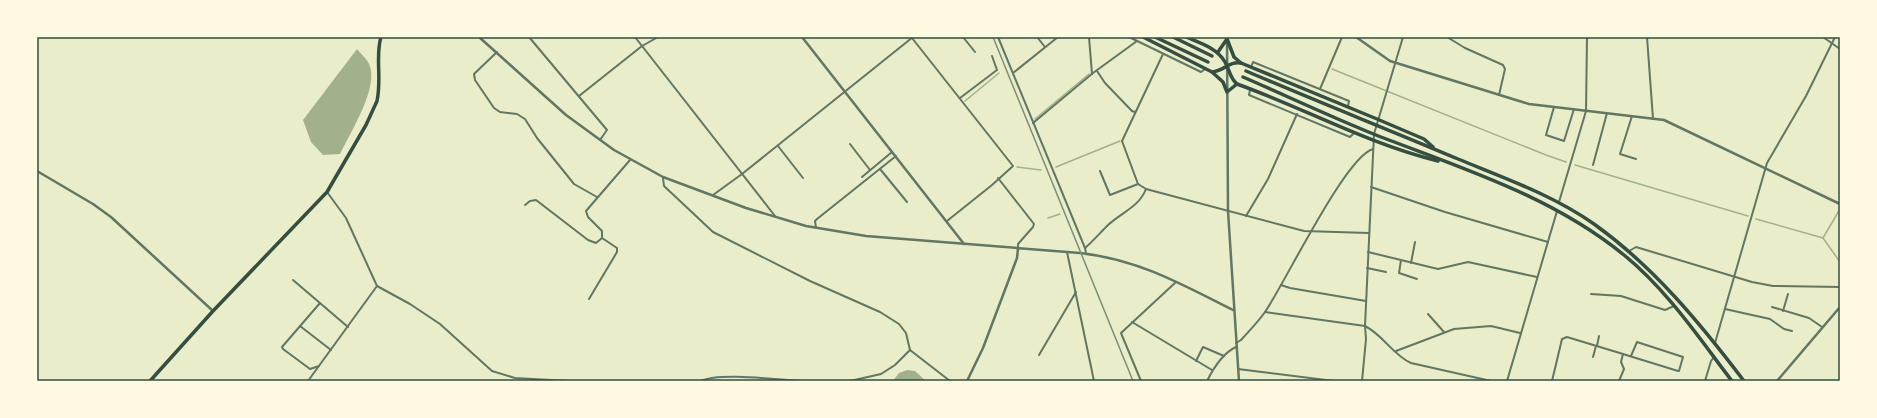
<svg xmlns="http://www.w3.org/2000/svg" width="1877" height="418" font-family="'Fira Sans Condensed',sans-serif">
<style>
.water{fill:#a3b18a}
.lines{fill:none;stroke-linecap:round;stroke-linejoin:round}
.stream{stroke:#a3b18a;stroke-width:1.5}
.minor{stroke:#617663;stroke-width:2}
.tertiary{stroke:#617663;stroke-width:2.5}
.primary{stroke:#344e41;stroke-width:3.5}
.trunk{stroke:#344e41;stroke-width:3.5}
.rail{stroke:#7c8e77;stroke-width:1.5}
.neatline{fill:none;stroke:#344e41;stroke-width:1.5}
</style>
<rect width="100%" height="100%" fill="#e9edc9"/>
<g class="water">
<path d="M 357,49 C 361,54 367,59 369,64 C 380,86 350,133 340,154 L 323,155 L 311,142 L 303,120 Z"/>
<polygon points="907,370 915,371 926,381 893,381 899,373"/>
</g>
<g class="lines">
<g class="stream">
<polyline points="1332,69 1546,155 1566,162"/>
<polyline points="965,101 999,73"/>
<polyline points="1035,119 1089,74"/>
<polyline points="1575,165 1748,216"/>
<polyline points="1017,167 1041,170"/>
<polyline points="1056,167 1120,141"/>
<polyline points="1048,218 1060,214"/>
<polyline points="1756,219 1823,238 1840,262"/>
<polyline points="1823,238 1840,209"/>
</g>
<g class="minor">
<polyline points="529,37 607,130 600,140"/>
<polyline points="635,37 775,216"/>
<polyline points="963,37 975,52"/>
<polyline points="998,37 1085,248 1086,253"/>
<polyline points="1037,37 1045,47"/>
<polyline points="1089,37 1092,74"/>
<polyline points="1129,37 1201,72 1205,69"/>
<polyline points="1447,37 1465,48 1503,65 1505,69 1499,95"/>
<polyline points="1647,37 1653,119"/>
<polyline points="1823,37 1840,49"/>
<polyline points="912,38 1013,166 992,185 947,221"/>
<polyline points="497,52 474,74 475,80 494,108 500,112 517,114 525,119 537,138 574,184 597,197"/>
<polyline points="1163,54 1122,141 1138,184 1146,189 1304,231 1369,233"/>
<polyline points="1251,67 1253,62 1349,101 1348,106"/>
<polyline points="1097,71 1105,83 1132,111 1135,112"/>
<polyline points="1013,73 1058,37"/>
<polyline points="1320,89 1342,37"/>
<polyline points="1250,90 1249,95 1350,137 1354,133"/>
<polyline points="579,96 642,46 658,37"/>
<polyline points="960,98 997,70 992,56"/>
<polyline points="1554,107 1546,135 1564,141 1574,109"/>
<polyline points="1632,116 1620,154 1636,159"/>
<polyline points="1033,123 1093,73 1137,41"/>
<polyline points="850,144 870,170"/>
<polyline points="778,146 803,178"/>
<polyline points="1593,165 1607,113"/>
<polyline points="880,169 907,202"/>
<polyline points="1100,171 1110,195 1138,184"/>
<polyline points="862,177 892,152"/>
<polyline points="663,178 664,186 713,232 810,281 880,312 899,324 906,333 910,350 950,381"/>
<polyline points="998,178 1034,224 1033,227 1018,244 1018,248"/>
<polyline points="1371,187 1445,212 1548,242"/>
<polyline points="327,192 346,218 377,286 410,304 440,324 492,371 515,378 569,381"/>
<polyline points="713,195 742,174 913,37"/>
<polyline points="1559,202 1586,111 1587,37"/>
<polyline points="525,205 530,201 536,200 588,240 596,243 602,238 602,231 588,217 586,211 630,160"/>
<polyline points="1246,216 1268,179 1297,114"/>
<polyline points="816,228 815,221 817,219 896,156"/>
<path d="M 1085,248 C 1093,241 1100,233 1108,225 C 1122,212 1139,207 1146,189"/>
<polyline points="1629,251 1636,247 1752,282 1773,286 1840,287"/>
<polyline points="1067,252 1094,381"/>
<polyline points="1368,252 1438,269 1468,262 1537,277"/>
<polyline points="1401,260 1399,273 1417,279"/>
<polyline points="1411,263 1415,242"/>
<polyline points="1367,268 1386,272"/>
<polyline points="293,280 348,327"/>
<polyline points="1281,285 1290,288 1366,301"/>
<polyline points="1591,294 1621,296 1665,310 1674,306"/>
<polyline points="589,299 617,252 617,248 602,238"/>
<polyline points="1772,307 1809,318 1822,327"/>
<polyline points="1725,309 1770,319 1784,329 1792,331"/>
<polyline points="1783,311 1788,294"/>
<path d="M 1265,312 L 1365,326 C 1383,335 1393,355 1411,363 L 1491,381"/>
<polyline points="1428,314 1444,332"/>
<polyline points="1132,322 1212,370"/>
<polyline points="300,326 331,350"/>
<path d="M 1236,343 L 1241,340 C 1249,331 1258,322 1265,312 C 1285,283 1345,157 1373,149"/>
<polyline points="1715,343 1767,163 1806,96 1835,37"/>
<polyline points="1597,346 1599,336"/>
<polyline points="1396,351 1454,329 1491,326 1520,333"/>
<polyline points="1623,354 1678,371 1679,371 1683,357 1637,342 1631,356"/>
<polyline points="1039,355 1076,292"/>
<polyline points="1593,357 1596,346"/>
<polyline points="1196,361 1203,347 1224,356"/>
<polyline points="319,366 310,369 283,349 282,347 320,303"/>
<polyline points="1238,369 1334,381"/>
<polyline points="308,381 377,286"/>
<path d="M 701,381 C 720,372 779,380 802,381"/>
<polyline points="850,381 881,374 895,365 910,350"/>
<polyline points="1141,381 1121,333 1176,282"/>
<path d="M 1207,381 C 1213,369 1223,353 1236,347"/>
<polyline points="1362,381 1366,339 1365,326 1374,134 1403,37"/>
<polyline points="1507,381 1557,211"/>
<polyline points="1552,381 1562,339 1567,337 1623,354 1621,362 1624,369 1619,381"/>
<polyline points="1705,381 1711,361 1714,357"/>
</g>
<g class="tertiary">
<path d="M 479,37 L 566,115 L 614,150 L 663,177 L 746,208 L 806,226 L 866,236 L 1080,253 C 1140,260 1181,284 1233,310"/>
<polyline points="802,37 964,244"/>
<polyline points="1227,37 1228,211 1239,381"/>
<polyline points="1356,37 1390,61 1529,104 1664,120 1840,204"/>
<polyline points="37,171 93,204 111,217 213,311"/>
<polyline points="967,381 983,348 1017,258 1018,249"/>
<polyline points="1777,381 1840,307"/>
</g>
<path class="primary" d="M 150,381 L 213,311 L 327,192 L 366,125 L 377,101 C 382,78 375,56 381,37"/>
<g class="trunk">
<path d="M 1143,37 L 1212,72 C 1224,71 1229,61 1241,63"/>
<polyline points="1155,37 1208,62"/>
<polyline points="1173,37 1212,56"/>
<path d="M 1186,37 C 1200,43 1217,48 1225,62 C 1230,70 1229,77 1237,84"/>
<polyline points="1227,39 1234,57 1241,63 1377,119 1424,139 1433,147"/>
<polyline points="1218,52 1227,39"/>
<path d="M 1246,71 C 1316,101 1387,129 1458,159 C 1504,178 1553,195 1594,224 C 1653,266 1700,323 1744,381"/>
<path d="M 1212,72 L 1223,82 L 1227,92 L 1237,84 C 1304,108 1368,144 1438,161"/>
<path d="M 1243,77 C 1287,96 1331,117 1376,135 C 1461,168 1552,196 1624,255 C 1667,290 1699,338 1732,381"/>
</g>
<polyline class="rail" points="993,37 1133,381"/>
</g>
<rect width="1877" height="418" fill="none" stroke="#fefae0" stroke-width="76"/>
<rect x="38" y="38" width="1801" height="342" class="neatline"/>
</svg>
